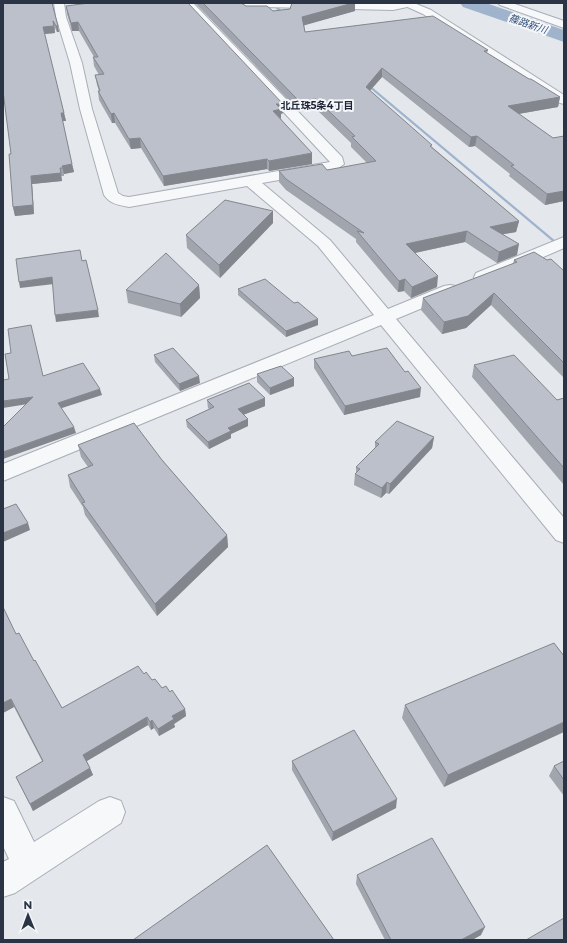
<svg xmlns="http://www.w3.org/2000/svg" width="567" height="943" font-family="Montserrat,'Noto Sans JP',sans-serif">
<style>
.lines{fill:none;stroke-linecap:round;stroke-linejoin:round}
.stream{fill:#9fb4cc;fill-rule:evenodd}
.river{fill:#9fb4cc;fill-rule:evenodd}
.minor-casing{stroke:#a9aeb7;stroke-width:2}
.tertiary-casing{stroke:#a9aeb7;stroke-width:2}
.minor{fill:#f7f8fa;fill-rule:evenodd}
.tertiary{fill:#f7f8fa;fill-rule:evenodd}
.wall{fill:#a1a5ae}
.shaded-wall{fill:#83868d}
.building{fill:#bbc0ca;stroke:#83868d}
.labels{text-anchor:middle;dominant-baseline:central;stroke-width:4;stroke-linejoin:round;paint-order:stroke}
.far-water-label{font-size:10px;font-style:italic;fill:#34527a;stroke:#f4f6f9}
.far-neighbourhood-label{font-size:10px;font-weight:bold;fill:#1d2536;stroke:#f4f6f9}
</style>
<rect width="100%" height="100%" fill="#e4e7ec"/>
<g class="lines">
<g class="stream">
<polygon points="270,3 273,3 285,13 285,15 283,15"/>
<polygon points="366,82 564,248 564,251 365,84 365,82"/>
</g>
<polygon class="river" points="460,3 486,3 564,30 564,42 463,7"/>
<g class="minor-casing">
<g id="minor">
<path d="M 54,3 L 64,3 L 66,17 L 82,63 L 92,109 L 118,193 L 123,196 L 129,197 L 330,162 L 182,3 L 193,3 L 342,157 L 344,164 L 336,170 L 262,183 L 330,240 L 388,309 L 444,286 L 450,285 L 456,286 L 459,290 L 456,294 L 396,319 L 564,518 L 564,543 L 556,540 L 381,325 L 3,481 L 3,464 L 374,315 L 318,246 L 247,186 L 129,207 C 119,205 110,204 104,195 L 80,109 L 70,63 L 56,17 Z"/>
<polygon points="211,3 412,3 413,4 412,6 393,10 216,6"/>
<polygon points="498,3 512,3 564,21 564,28 500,5"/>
<polygon points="564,237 564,248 488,281 482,282 476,281 474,277 476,273"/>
<polygon points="3,797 14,801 34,842 99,801 110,797 121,801 125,812 121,823 15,893 3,897 3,862 9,859 3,846"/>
</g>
</g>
<g class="tertiary-casing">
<polygon id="tertiary" points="401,3 414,3 431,10 564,95 564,104 560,103 423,14 403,5"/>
</g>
<use href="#minor" class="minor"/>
<use href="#tertiary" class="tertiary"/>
</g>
<g class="wall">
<polygon points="52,3 59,32 57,32 55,28 55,33 44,34 64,113 66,121 62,121 74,172 64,174 64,176 61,176 62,181 32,184 34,214 15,216 13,207 11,154"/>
<polygon points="195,3 241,3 246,6 273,11 290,9 292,3 355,3 355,11 304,25 305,32 488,50 487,53 529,79 560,97 558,107 518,114 553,138 564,136 564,201 545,205 509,176 510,174 475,146 469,147 382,77 370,91 432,147 519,221 516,232 503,234 517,255 497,263 465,242 415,253 437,287 411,298 404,291 398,292 356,242 356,239 286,190 279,182 279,171 327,170 367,163 351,147 351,143 316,109 299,111"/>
<polygon points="66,6 283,113 281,114 281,119 312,164 269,171 267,169 164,186 141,148 131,149 115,123 112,123 99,100 98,91 99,91 97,85 95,75 99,75 94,66 93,57 94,57 79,31 72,31 67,14"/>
<polygon points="273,223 220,278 187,248 186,235"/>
<polygon points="514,260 564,271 564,378 491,305 466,328 442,334 421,310 423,298 513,264"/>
<polygon points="199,285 200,298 181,317 128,303 126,290"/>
<polygon points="238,289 318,325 286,337 238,295"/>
<polygon points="154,355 200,383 180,391 155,362"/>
<polygon points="352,356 420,397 344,415 314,368 314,359"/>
<polygon points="474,365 557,400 564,398 564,485 472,377"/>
<polygon points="257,374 294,378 294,386 270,395 257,382"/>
<polygon points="207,400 265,406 243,415 248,426 231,434 231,438 209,449 187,427 186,420 209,409 208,408"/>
<polygon points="434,437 432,448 389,494 386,493 381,498 354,485 355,474 356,473 356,467 375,449 375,442"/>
<polygon points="78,445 162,460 227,535 228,547 157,616 85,515 83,507 70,487 68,475 88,467 81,457"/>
<polygon points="16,634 34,661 62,708 144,674 162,688 170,692 185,709 186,716 174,724 175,727 159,736 154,728 151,730 148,725 87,761 93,775 33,811 16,777 42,761 14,707 3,713"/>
<polygon points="564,656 444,787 402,718 405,705"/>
<polygon points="292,761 396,808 332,841 292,770"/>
<polygon points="564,761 564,796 549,776 554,766"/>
<polygon points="357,875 481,935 472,940 385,940 356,884"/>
</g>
<g class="shaded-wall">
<polygon points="353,3 355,3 355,11 302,26 302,17"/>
<polygon points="78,22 79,31 72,31 71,23"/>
<polygon points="54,26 55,33 44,34 43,27"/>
<polygon points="56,26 58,26 59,32 57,32"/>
<polygon points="382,68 382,77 365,96 366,87"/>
<polygon points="560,97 558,107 506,116 508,106"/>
<polygon points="316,99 316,109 299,111 299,101"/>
<polygon points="276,104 283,104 283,113 281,114 281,119 273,111"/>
<polygon points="61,113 64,113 66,121 62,121"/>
<polygon points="114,113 115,123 112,123 111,114"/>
<polygon points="477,136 475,146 469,147 471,137"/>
<polygon points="140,138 141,148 131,149 129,139"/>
<polygon points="312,153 312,164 269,171 269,161"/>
<polygon points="267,159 267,169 164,186 163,176"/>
<polygon points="72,164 74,172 64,174 62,166"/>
<polygon points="61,173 62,181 32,184 34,214 15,216 13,207 31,176"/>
<polygon points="564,191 564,201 545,205 547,194"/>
<polygon points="273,211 273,223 220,278 219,265"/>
<polygon points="519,221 516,232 488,237 490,227"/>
<polygon points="467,231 465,242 405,255 406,244"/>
<polygon points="519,244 517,255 497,263 499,252"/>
<polygon points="438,276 437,287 411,298 412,287"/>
<polygon points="52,277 54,284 20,288 19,282"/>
<polygon points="405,279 404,291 398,292 399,281"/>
<polygon points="199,285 200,298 181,317 180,304"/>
<polygon points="494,293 491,305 466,328 442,334 444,322"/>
<polygon points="98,310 99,317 56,322 55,315"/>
<polygon points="318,319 318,325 286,337 286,331"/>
<polygon points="199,376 200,383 180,391 179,384"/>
<polygon points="294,378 294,386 270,395 270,388"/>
<polygon points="421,388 420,397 344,415 345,406"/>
<polygon points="100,389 102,395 59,409 58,403"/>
<polygon points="33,397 34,403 3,408 3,401"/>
<polygon points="265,398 265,406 238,417 238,409"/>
<polygon points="248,419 248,426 231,434 231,438 209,449 208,442 228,428"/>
<polygon points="74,427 76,433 3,459 3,452"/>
<polygon points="434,437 432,448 389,494 390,484"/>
<polygon points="387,482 386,493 381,498 382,488"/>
<polygon points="28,523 30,530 3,542 3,533"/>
<polygon points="227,535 228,547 157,616 155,604"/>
<polygon points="11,699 14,707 3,713 3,703"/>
<polygon points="185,709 186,716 174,724 175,727 159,736 158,729 172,716"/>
<polygon points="147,717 148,725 85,762 83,755"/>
<polygon points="152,720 154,728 151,730 150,722"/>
<polygon points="564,722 564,732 444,787 448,775"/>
<polygon points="90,768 93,775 33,811 30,804"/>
<polygon points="397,799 396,808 332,841 333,832"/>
<polygon points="485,927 481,935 472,940 461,940"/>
</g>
<g class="building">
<polygon points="3,3 52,3 58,26 56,26 53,21 54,26 43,27 64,113 61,113 72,164 62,166 63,168 60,168 61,173 31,176 33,205 13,207 9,154 11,154 3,91"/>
<polygon points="89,3 188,3 283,104 276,104 281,109 273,111 312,153 269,161 267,159 163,176 140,138 129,139 114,113 111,114 98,91 100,91 95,75 104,74 93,57 98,57 78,22 71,23 66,6"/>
<polygon points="203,3 241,3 246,6 267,6 273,11 290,9 292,3 353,3 302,17 305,32 433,16 488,50 484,51 529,79 531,79 560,97 508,106 553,138 564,136 564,191 547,194 511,166 514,165 477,136 471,137 382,68 366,87 432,145 430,146 519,221 490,227 519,244 499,252 467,231 406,244 438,276 412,287 405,279 399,281 357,231 364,233 286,179 279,171 322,164 327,170 376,161 352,137 355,136 316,99 299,101"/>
<polygon points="225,200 273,211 219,265 186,235"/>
<polygon points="80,250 82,261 86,260 98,310 55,315 52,277 19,282 16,259"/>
<polygon points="534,252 547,260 551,259 564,271 564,363 494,293 468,316 444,322 423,298 517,262 514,260"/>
<polygon points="166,253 199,285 180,304 126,290"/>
<polygon points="265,279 294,303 298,302 318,319 286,331 238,289"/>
<polygon points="31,325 43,376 83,363 100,389 58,403 74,427 3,452 3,427 33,397 3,401 3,380 9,379 5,354 11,353 8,329"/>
<polygon points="173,348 199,376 179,384 154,355"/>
<polygon points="387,348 405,372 408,371 421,388 345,406 314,359 349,351 352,356"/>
<polygon points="514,355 557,400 564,398 564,468 474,365"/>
<polygon points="281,366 294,378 270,388 257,374"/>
<polygon points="249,383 265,398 238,409 248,419 228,428 231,431 208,442 186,420 214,407 207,400"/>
<polygon points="397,421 434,437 390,484 387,482 382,488 355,474 360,469 356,467 379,444 375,442"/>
<polygon points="134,423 162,460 227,535 155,604 82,503 85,502 68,475 93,465 78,445"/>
<polygon points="16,504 28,523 3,533 3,509"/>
<polygon points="3,607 16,634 19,633 34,661 35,660 62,708 138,666 144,674 146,672 152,680 155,679 162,688 166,686 170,692 172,690 185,709 172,716 174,719 158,729 152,720 150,722 147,717 83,755 90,768 30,804 16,777 43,761 11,699 3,703"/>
<polygon points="554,643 564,656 564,722 448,775 405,705"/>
<polygon points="354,730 397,799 333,832 292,761"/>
<polygon points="564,761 564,780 554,766"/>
<polygon points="432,838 485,927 461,940 391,940 357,875"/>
<polygon points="267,845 334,940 133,940"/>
<polygon points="564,918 564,940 526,940"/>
</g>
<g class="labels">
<g class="far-water-label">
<text transform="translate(528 24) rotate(19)">篠路新川</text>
</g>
<g class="far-neighbourhood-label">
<text x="317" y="105">北丘珠5条4丁目</text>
</g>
</g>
<rect width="567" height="943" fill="none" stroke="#2b3445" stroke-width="8"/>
<g transform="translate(28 915) rotate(359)" stroke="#f4f6f9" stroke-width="3" paint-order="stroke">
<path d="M0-3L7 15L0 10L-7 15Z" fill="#2b3445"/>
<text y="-6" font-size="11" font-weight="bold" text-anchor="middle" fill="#2b3445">N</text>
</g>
</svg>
